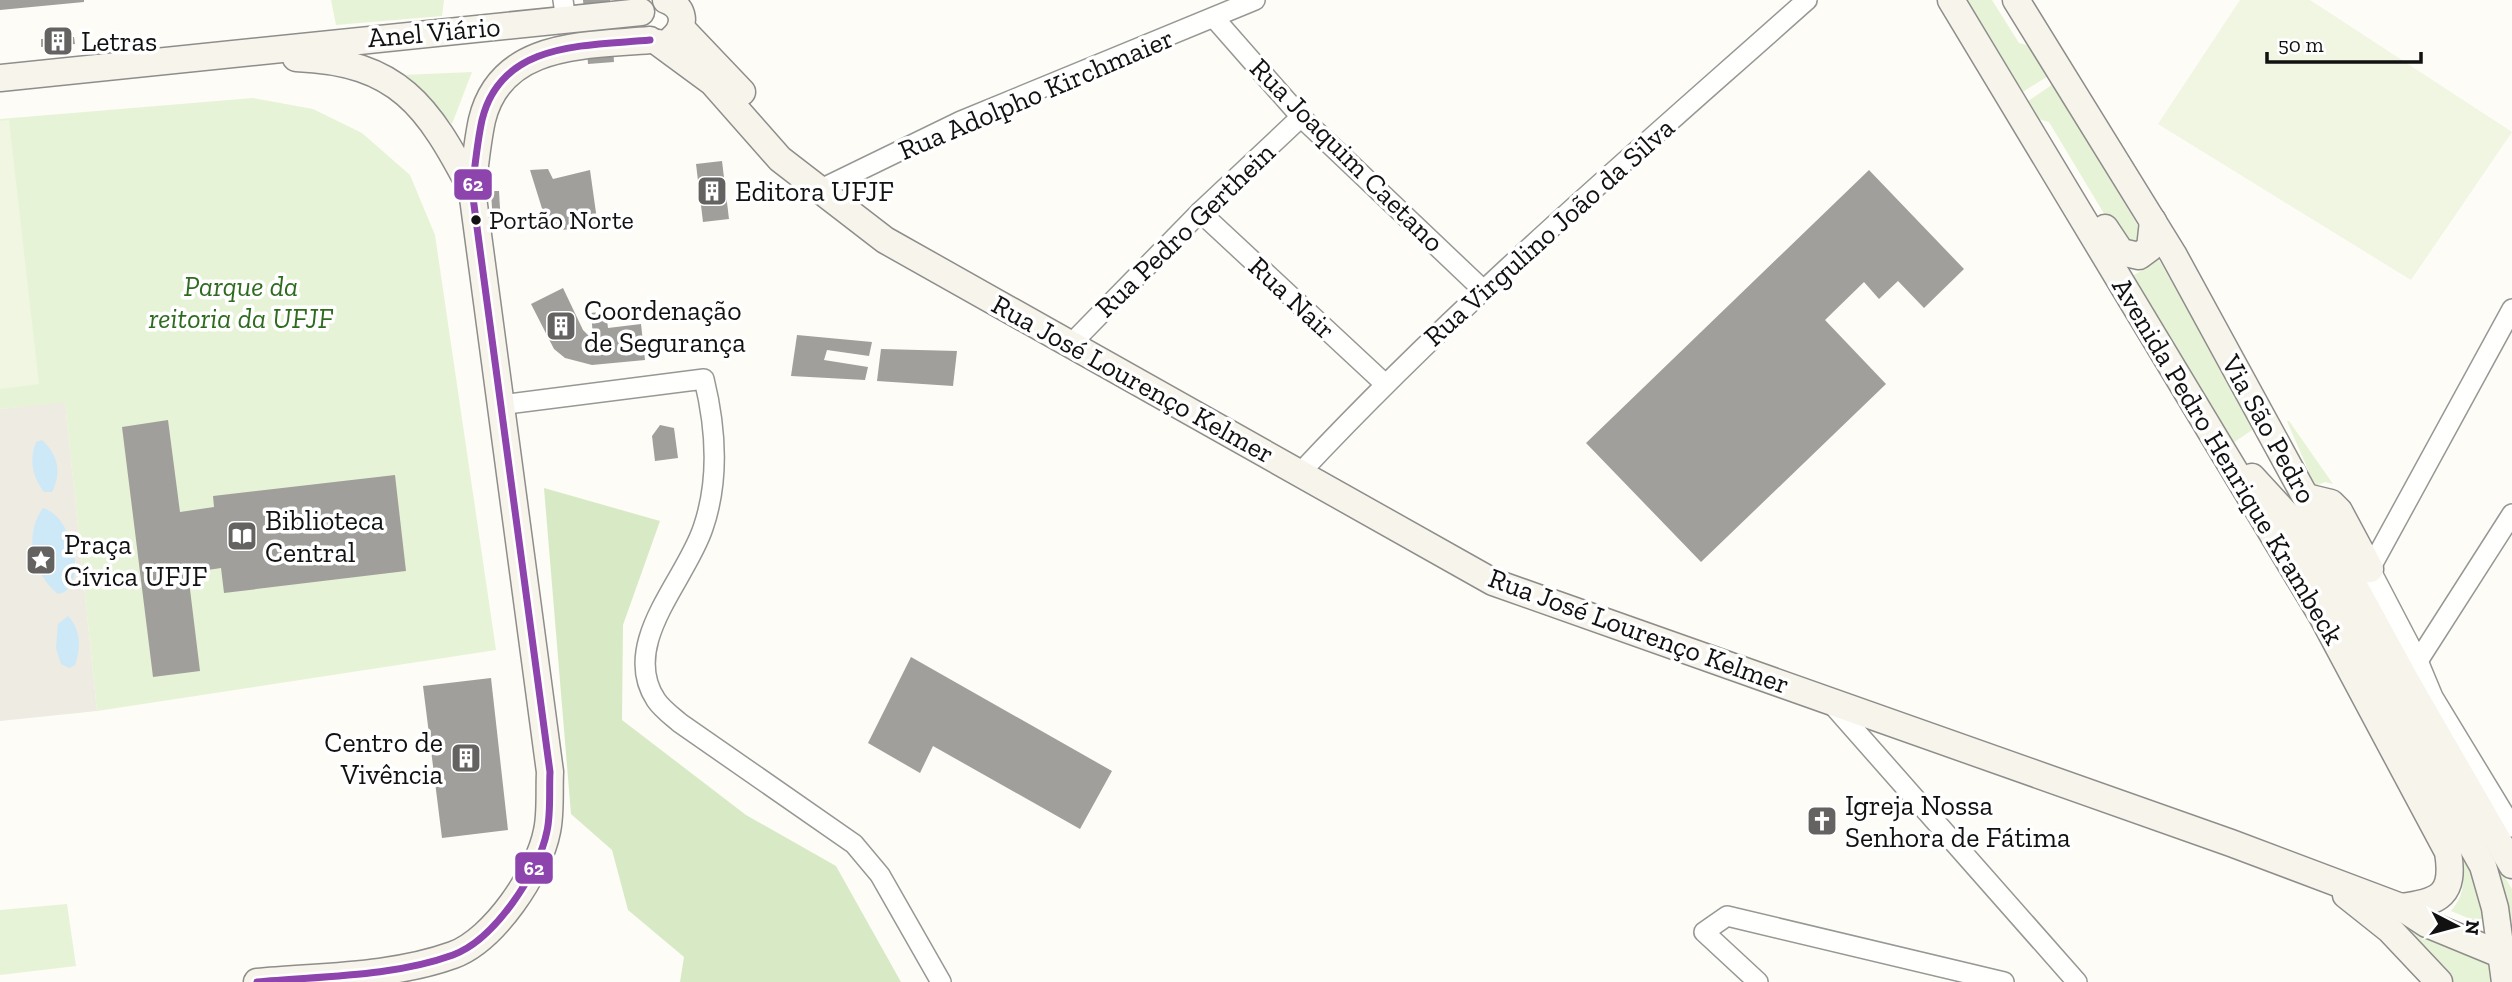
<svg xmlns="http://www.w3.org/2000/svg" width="2512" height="982" font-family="'Zilla Slab',serif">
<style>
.green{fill:#e7f3d7}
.forest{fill:#d8eac5}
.pitch{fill:#f0f6e1}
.plaza{fill:#edebe2}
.water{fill:#cde8f7}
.building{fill:#a19f9c}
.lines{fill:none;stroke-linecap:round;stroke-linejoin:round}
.street-casing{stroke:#979795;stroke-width:22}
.secondary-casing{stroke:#8e8d8b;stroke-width:29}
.street{stroke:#fffffe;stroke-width:19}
.secondary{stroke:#f6f4eb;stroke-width:26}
.bus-1-casing{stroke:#fff;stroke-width:12}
.bus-1{stroke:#8e44ad;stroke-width:7}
.bus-dot{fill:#111;stroke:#fff;stroke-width:2.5}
.labels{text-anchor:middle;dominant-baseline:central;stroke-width:7;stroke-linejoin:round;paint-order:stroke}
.bus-label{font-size:26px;fill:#111;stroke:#fff;text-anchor:start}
.street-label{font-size:28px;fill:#111;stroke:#fff}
.poi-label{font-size:28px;fill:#111;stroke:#fff;text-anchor:start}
.park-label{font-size:28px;font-style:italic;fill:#2f6b1f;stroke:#fff}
.line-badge{stroke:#fff;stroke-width:2.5}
.badge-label{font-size:19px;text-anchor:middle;font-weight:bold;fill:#fff}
</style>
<rect width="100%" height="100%" fill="#fdfcf7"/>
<g class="green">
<polygon points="331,0 444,0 442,16 336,25"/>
<polygon points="1964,0 1992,0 2019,43 2031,46 2048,76 2018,95"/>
<polygon points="472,72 452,124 402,75"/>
<polygon points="2053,84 2140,229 2139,240 2135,244 2121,242 2049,122 2031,117 2024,104"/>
<polygon points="253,98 313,109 362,133 410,175 435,235 496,650 97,711 65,403 0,409 0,119"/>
<polygon points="2159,260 2255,428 2230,445 2131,277"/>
<polygon points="2287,421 2289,421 2333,484 2325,482 2315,486"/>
<path d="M 2459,850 L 2477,886 L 2485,918 L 2480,923 L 2451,911 C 2468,891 2464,874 2459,850 Z"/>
<polygon points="2493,858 2512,889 2512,921 2509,919"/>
<polygon points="67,904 76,966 0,975 0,910"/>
<polygon points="2414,930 2487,960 2492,982 2453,982 2408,935"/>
</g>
<polygon class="forest" points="544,488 660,521 623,625 622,720 746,815 836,866 901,982 680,982 684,957 628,910 612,850 571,814"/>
<g class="pitch">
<polygon points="2240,0 2310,0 2512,132 2411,280 2158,124"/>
<polygon points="9,120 39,384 0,389 0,121"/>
</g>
<polygon class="plaza" points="65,402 97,711 0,721 0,409"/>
<g class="water">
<path d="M 42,440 C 58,455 62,472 52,492 L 44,492 C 32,476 29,460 36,442 Z"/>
<path d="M 43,508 C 74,517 89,589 58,594 C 33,574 23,536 43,508 Z"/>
<path d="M 68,616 C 81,630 81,647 75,665 L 69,668 L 61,664 L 56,648 L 58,624 Z"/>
</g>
<g class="building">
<polygon points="0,0 84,0 84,2 0,10"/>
<polygon points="583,0 610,0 614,62 588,64"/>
<polygon points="74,37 75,44 41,47 41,39"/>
<polygon points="722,161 729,219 703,222 696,164"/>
<polygon points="548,169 553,179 590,170 598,227 549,231 530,170"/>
<polygon points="1869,170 1964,269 1924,308 1898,281 1879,299 1864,282 1825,320 1886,384 1701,562 1586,443"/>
<polygon points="491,191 499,191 501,225 493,225"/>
<polygon points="563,288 583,330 589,336 593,336 591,313 606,311 608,328 641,324 645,360 592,365 565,358 554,349 531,304"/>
<polygon points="797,335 872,342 869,356 827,350 824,360 868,367 865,380 791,376"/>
<polygon points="881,349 957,351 953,386 877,381"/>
<polygon points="168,420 180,512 214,507 213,496 395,475 406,571 224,593 221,568 188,573 200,671 153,677 122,427"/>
<polygon points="660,425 674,428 678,458 655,461 652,436"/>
<polygon points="911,657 1112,771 1080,829 933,746 920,773 868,743"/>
<polygon points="491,678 508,830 442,838 423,686"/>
</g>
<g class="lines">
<g class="street-casing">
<g id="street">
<polyline points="563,0 564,7"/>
<polyline points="1215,19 1301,117 1482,289"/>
<polyline points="817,191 961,121 1255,0"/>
<polyline points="1200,212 1384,383"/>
<polyline points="2512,309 2370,569 2418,661 2433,697 2512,827"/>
<polyline points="1070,345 1200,212 1301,117"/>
<path d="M 500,405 L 704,379 C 716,428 720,479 703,528 C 686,580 619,644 656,700 C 662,709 672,716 680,723 L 854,844 L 880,875 L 941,982"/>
<path d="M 1300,473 C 1458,304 1634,154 1807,0"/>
<polyline points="2418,661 2512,514"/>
<polyline points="1830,702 2077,982"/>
<polyline points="1758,982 1704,932 1727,916 2004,982"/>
</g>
</g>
<g class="secondary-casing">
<g id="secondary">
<path d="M 666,0 C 685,7 687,26 672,39"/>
<path d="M 1951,0 L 2322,616 L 2448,852 C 2455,895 2440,902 2401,907"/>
<polyline points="2016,0 2173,254 2406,681 2512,865"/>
<polyline points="681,28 742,92"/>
<polyline points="659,43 712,82 780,159 885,240 1493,582 2231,843 2401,907 2427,924 2512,959"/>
<path d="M 296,58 C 399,62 428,106 472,190"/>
<polyline points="0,78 641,12"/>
<polyline points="2105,228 2121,252 2139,256 2150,248 2153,221"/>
<polyline points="2252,477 2286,514 2483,866 2495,908 2505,982"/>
<polyline points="2306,497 2331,503 2339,511 2370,569"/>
<polyline points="2346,895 2390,930 2439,982"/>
<path d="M 257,982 C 322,976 392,977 453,955 C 494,940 539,873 547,831 C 551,813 549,791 550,772 L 472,190 C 475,167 477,143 482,120 C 501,41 586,46 650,40"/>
</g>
</g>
<use href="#street" class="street"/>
<use href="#secondary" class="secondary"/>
<g class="bus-1-casing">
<path id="bus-1" d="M 257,982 C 322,976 392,977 453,955 C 494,940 539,873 547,831 C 551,813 549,791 550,772 L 472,190 C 475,167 477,143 482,120 C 501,41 586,46 650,40"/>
</g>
<use href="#bus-1" class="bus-1"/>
</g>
<defs>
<g id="building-square" transform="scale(1.575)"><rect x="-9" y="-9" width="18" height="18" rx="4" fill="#646362" stroke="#fff"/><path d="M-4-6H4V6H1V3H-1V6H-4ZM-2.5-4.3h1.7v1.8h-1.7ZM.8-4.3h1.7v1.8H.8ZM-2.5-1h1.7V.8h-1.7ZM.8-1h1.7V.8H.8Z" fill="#fff"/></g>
<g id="library-square" transform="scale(1.575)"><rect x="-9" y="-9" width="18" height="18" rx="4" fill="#646362" stroke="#fff"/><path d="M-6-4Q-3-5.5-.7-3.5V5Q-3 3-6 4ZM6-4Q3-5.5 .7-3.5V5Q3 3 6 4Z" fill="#fff"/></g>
<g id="sight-square" transform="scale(1.575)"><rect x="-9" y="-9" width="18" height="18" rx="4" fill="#646362" stroke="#fff"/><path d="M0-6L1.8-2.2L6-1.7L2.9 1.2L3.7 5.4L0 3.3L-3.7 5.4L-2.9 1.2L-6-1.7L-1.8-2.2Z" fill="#fff"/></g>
<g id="church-square" transform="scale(1.575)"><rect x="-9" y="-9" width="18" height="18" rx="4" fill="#646362" stroke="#fff"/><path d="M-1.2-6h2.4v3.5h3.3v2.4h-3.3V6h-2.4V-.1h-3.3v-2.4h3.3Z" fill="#fff"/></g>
</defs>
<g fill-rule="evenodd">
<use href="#building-square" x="58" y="41"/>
<use href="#building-square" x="712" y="191"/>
<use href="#building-square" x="561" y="326"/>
<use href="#library-square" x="242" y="536"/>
<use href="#sight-square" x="41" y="560"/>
<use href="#building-square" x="466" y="758"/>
<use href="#church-square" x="1822" y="821"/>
</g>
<circle class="bus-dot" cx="476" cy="220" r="6"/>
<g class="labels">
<g class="bus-label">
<text x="489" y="220">Portão Norte</text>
</g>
<g class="street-label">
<text transform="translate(434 32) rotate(-5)">Anel Viário</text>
<text transform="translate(1036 94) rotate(-23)">Rua Adolpho Kirchmaier</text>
<text transform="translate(1347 155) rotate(45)">Rua Joaquim Caetano</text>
<text transform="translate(1185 230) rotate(-44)">Rua Pedro Gerthein</text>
<text transform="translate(1549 232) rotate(-42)">Rua Virgulino João da Silva</text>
<text transform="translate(1292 298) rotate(43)">Rua Nair</text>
<text transform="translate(1133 379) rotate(29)">Rua José Lourenço Kelmer</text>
<text transform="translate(2269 429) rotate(61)">Via São Pedro</text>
<text transform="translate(2228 461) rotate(59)">Avenida Pedro Henrique Krambeck</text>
<text transform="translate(1639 631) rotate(20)">Rua José Lourenço Kelmer</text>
</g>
<g class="poi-label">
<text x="81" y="41">Letras</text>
<text x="735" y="191">Editora UFJF</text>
<text x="584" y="310">Coordenação<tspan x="584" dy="32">de Segurança</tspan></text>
<text x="265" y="520">Biblioteca<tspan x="265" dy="32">Central</tspan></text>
<text x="64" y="544">Praça<tspan x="64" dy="32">Cívica UFJF</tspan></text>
<text x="443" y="742" text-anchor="end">Centro de<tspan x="443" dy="32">Vivência</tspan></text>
<text x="1845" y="805">Igreja Nossa<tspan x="1845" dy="32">Senhora de Fátima</tspan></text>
</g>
<g class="park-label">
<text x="241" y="286">Parque da<tspan x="241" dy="32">reitoria da UFJF</tspan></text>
</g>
</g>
<g class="line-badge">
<rect x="453" y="168" width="40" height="33" rx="7" fill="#8e44ad"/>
<rect x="514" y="851" width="40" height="34" rx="7" fill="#8e44ad"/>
</g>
<g class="badge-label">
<text x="473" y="191">62</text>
<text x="534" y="875">62</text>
</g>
<g transform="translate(2456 926) rotate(96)" stroke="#ffffff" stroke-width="5" paint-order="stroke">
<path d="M0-5L12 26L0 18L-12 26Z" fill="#111111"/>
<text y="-10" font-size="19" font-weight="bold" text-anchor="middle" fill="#111111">N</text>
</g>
<path d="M2267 52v10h154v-10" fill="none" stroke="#111111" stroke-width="3.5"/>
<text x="2278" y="52" font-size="21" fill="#111111" stroke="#ffffff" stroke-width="5" paint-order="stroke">50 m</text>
</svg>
